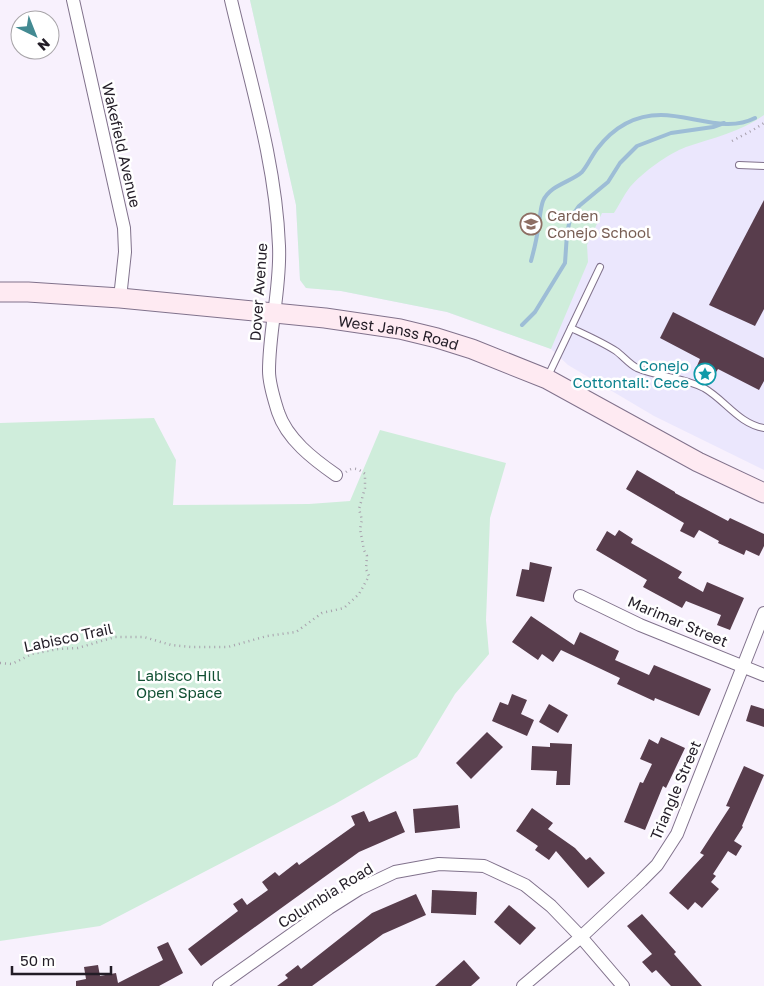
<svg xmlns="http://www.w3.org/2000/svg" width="764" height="986" font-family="'Golos Text',sans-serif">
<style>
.education{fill:#ebe7fd}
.green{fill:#cfeddb}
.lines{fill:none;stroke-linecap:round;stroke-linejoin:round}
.stream{stroke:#9dbdd6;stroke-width:4}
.building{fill:#583d4c}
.service-casing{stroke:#81728c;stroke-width:8}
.minor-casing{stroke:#81728c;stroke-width:14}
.secondary-casing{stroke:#81728c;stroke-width:21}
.path{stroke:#a7a0ac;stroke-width:2.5;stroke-dasharray:1 4;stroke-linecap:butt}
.service{stroke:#fff;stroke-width:6}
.minor{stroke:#fff;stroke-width:12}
.secondary{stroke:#feeaf2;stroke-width:19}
.labels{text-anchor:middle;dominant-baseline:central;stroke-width:5;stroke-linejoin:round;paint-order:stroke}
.street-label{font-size:15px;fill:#221c26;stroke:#fff}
.education-label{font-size:15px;fill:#785e54;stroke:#fff;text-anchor:start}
.culture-label{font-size:15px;fill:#0d838f;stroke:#fff;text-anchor:end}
.park-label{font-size:15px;fill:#115033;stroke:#fff}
</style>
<rect width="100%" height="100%" fill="#f8f1fd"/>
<polygon class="education" points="250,0 764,0 764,470 654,416 568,365 551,349 447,312 341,291 306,288 300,280 296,205"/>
<g class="green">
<path d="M 250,0 L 764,0 L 764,115 C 740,132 713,138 686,147 C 668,154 643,172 630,187 C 624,195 619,205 614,213 L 602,213 L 587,245 L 588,262 L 551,349 L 447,312 L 341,291 L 306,288 L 300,280 L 296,205 Z"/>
<polygon points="154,418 176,460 173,505 309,504 350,501 380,430 506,463 490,518 486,620 489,654 455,694 417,757 335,804 100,926 0,941 0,423"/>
</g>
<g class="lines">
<g class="stream">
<path d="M 531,261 C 534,250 537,239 538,228 C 540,220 540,209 543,201 C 550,185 571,182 582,172 C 588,165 591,157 597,149 C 613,128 634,115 661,115 C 692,115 726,133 755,118"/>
<polyline points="522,325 535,312 565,263 567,234 570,219 579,206 608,182 620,163 637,146 671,133 713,127 724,123"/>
</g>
</g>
<g class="building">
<polygon points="764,200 764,309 755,326 709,305"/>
<polygon points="673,312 764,358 764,381 759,390 718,369 713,377 696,368 700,359 660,338"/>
<polygon points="637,470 675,492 675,493 728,521 730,518 764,534 764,546 759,556 746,550 744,555 718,543 719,541 699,530 694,538 680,531 684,523 626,489"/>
<polygon points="619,530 633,539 631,543 682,572 678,578 703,592 707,582 744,598 730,630 717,625 721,615 686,601 682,608 643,587 647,580 596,550 607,531 615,536"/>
<polygon points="530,562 552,567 544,602 516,596 522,569 529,570"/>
<polygon points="531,616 574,645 580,632 619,651 615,660 649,675 654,665 711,689 699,716 655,698 654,701 617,684 620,678 561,650 553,662 542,654 538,660 512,642"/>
<polygon points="512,694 527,700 521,714 534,720 527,736 492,721 500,702 508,705"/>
<polygon points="549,704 568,715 558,733 539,722"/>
<polygon points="751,705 764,709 764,727 746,721"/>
<polygon points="487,732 503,747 471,779 456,763"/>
<polygon points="661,737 685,748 666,788 663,786 645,830 624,822 640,782 643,783 652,764 640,759 649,739 658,744"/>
<polygon points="550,743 572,744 570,785 556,785 557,771 531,770 532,746 550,747"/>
<polygon points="744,766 764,775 742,826 743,827 734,841 742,846 736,856 728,851 713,874 716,876 711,882 719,889 702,908 695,902 688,910 669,893 704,855 700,853 730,807 726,806"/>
<polygon points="458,805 460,828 415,833 413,809"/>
<polygon points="532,808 553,823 548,829 575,848 586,860 590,857 605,873 588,888 556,851 549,860 535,850 538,846 516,831"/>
<polygon points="364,811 369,822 396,811 405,832 359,852 201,966 188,949 238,911 233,904 242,898 247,905 268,890 262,882 275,872 279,876 297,862 299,865 355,825 351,816"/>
<polygon points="432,890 477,892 476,915 431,913"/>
<polygon points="416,894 426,915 383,934 312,986 277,986 288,978 285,975 298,965 301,969 372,913"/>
<polygon points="509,905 536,928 520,945 494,922"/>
<polygon points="642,914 676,952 674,954 702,986 671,986 656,970 652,973 642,962 652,954 627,926"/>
<polygon points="168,942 183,973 159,986 76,986 76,981 86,979 84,967 98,965 100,976 116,973 118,983 163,960 157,947"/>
<polygon points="464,960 480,978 471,986 435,986"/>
</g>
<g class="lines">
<g class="service-casing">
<g id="service">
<polyline points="739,165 764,166"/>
<path d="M 571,328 C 586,335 602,342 616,351 C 623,356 629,364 637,368 C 658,377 683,377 704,388 C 725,400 739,424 764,428"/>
<polyline points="548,376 600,267"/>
</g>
</g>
<g class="minor-casing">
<g id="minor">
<polyline points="73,0 124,228 125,252 120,298"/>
<path d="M 231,0 C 250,81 276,163 279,246 C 281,288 269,329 269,371 C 269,384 274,399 278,412 C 287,439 313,459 336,475"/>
<polyline points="580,596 640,625 764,675"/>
<polyline points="219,986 329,908 359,889 395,872 439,864 484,866 525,885 551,906 581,937 623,986"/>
<polyline points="523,986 581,937 641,881 657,865 677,834 764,613"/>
</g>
</g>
<g class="secondary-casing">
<g id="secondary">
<path id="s1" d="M 0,292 L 28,292 L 120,298 L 325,318 L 400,329 L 437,338 L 472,349 L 547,379 L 698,462 L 764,493"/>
</g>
</g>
<g class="path">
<polyline points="732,141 753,130 764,123"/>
<path d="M 0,663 L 12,664 L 32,654 L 58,649 L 78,648 L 115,637 L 144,637 L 171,645 L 191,647 L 228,647 L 267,636 L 296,632 L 322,613 L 344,608 L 359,594 L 369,576 L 366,569 L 367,556 L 364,550 L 360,529 L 362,520 L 359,509 L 365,488 L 365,474 C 359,469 353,466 346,472"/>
</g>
<use href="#service" class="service"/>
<use href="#minor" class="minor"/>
<use href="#secondary" class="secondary"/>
</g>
<defs>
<g id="school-ring" transform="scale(1.125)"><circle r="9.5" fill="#fff" stroke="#8d6e63" stroke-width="1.5"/><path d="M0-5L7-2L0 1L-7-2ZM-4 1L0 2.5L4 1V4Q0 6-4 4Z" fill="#8d6e63"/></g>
<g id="sight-ring" transform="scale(1.125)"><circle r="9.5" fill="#fff" stroke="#0f9aa8" stroke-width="1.5"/><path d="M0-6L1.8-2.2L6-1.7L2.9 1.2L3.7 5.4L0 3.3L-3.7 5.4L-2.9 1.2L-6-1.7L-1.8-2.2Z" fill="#0f9aa8"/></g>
</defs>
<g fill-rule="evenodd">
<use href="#school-ring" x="531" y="224"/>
<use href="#sight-ring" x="705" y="374"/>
</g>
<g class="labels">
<g class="street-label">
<text transform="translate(122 145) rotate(77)">Wakefield Avenue</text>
<text transform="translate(258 292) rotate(-86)">Dover Avenue</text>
<text stroke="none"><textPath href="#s1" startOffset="401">West Janss Road</textPath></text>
<text transform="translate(678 621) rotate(23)">Marimar Street</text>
<text transform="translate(68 637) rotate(-12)">Labisco Trail</text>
<text transform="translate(675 790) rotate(-67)">Triangle Street</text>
<text transform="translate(325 895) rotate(-32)">Columbia Road</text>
</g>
<g class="education-label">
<text x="547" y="215">Carden<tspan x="547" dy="17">Conejo School</tspan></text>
</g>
<g class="culture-label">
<text x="689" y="365">Conejo<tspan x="689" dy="17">Cottontail: Cece</tspan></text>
</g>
<g class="park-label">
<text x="179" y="675">Labisco Hill<tspan x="179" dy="17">Open Space</tspan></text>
</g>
</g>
<g transform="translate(35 35) rotate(137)"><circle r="24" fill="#ffffff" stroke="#a7a4a8"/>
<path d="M0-4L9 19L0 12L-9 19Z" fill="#438a92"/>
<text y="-8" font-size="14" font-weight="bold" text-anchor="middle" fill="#221c26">N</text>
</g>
<path d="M12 966v8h99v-8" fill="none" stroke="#221c26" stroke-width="2.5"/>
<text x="20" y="966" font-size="15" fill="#221c26" stroke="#ffffff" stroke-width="4" paint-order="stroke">50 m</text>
</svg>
